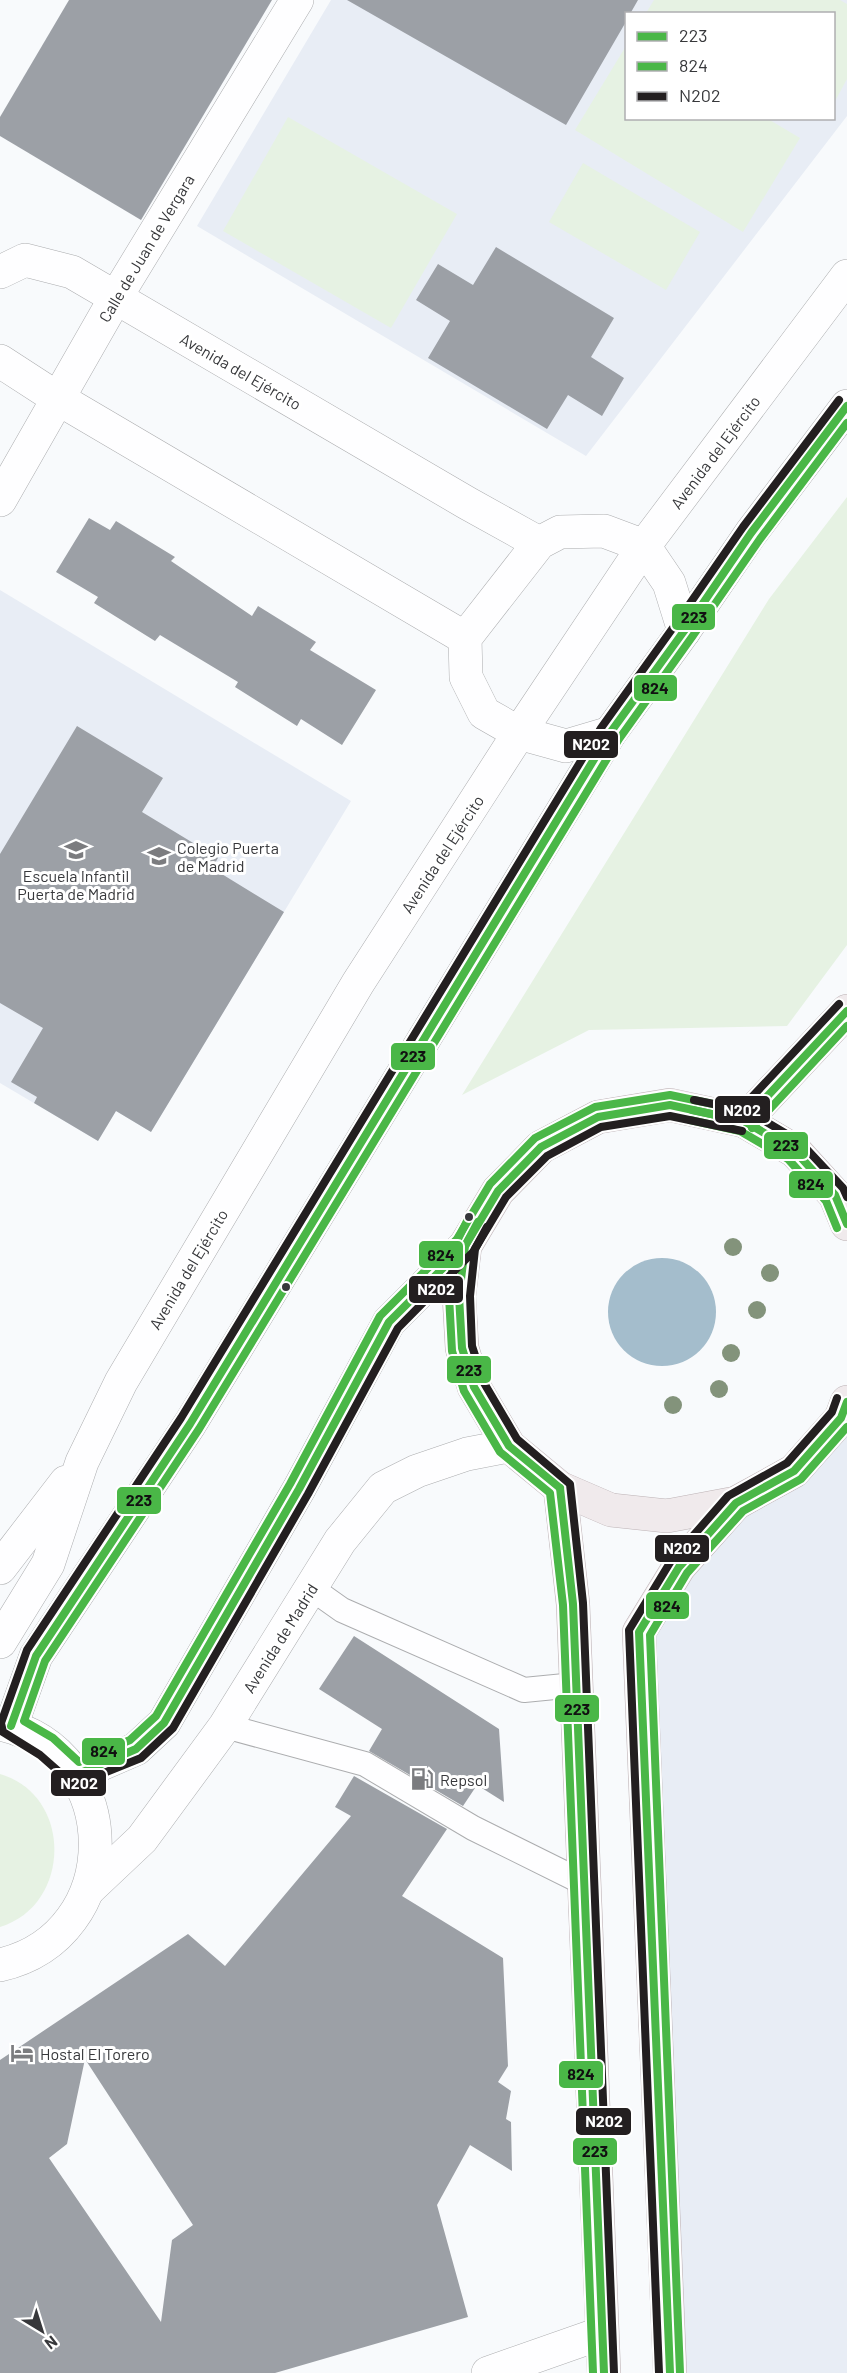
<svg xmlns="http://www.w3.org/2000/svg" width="847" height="2373" font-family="Barlow,sans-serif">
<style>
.built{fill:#e8edf5;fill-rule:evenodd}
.green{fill:#e6f2e3}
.water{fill:#a4bdcc}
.building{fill:#9ca0a6;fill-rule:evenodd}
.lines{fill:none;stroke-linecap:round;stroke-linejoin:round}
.lane-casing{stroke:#acadaf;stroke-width:26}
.street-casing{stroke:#acadaf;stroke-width:34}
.primary-casing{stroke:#bdb3b6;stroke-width:34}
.lane{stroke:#fefeff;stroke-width:24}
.street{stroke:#fefeff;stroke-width:33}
.primary{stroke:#f0eaec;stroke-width:33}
.bus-1-casing{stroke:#fff;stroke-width:12}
.bus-2-casing{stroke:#fff;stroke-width:12}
.bus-3-casing{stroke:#fff;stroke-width:12}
.bus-1{stroke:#4ab747;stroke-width:8}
.bus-2{stroke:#4ab747;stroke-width:8}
.bus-3{stroke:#231f20;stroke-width:8}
.tree{fill:#83937b}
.bus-dot{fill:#37383b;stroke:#fff;stroke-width:2}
.labels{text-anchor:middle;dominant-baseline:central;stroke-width:6;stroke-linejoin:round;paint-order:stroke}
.street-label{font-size:16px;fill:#37383b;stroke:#fff}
.poi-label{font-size:16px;fill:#37383b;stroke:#fff;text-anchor:start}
.line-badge{stroke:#fff;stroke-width:2}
.badge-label{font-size:16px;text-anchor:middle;font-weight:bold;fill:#fff}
.pale-badge-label{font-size:16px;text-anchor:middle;font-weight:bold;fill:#111}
</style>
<rect width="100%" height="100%" fill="#f8fafc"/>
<g class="built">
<path d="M 331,0 L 847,0 L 847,116 L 586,456 L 197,226 ZM 626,14 L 834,14 L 834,118 L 626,118 Z"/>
<polygon points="0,590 351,801 151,1132 116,1111 98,1141 0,1083"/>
<polygon points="847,1402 847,2373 670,2373 639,1632"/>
</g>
<g class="green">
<polygon points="654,0 840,0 847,4 847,79 834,103 834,14 646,13"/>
<polygon points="626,46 626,118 768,119 800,138 743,232 575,130"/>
<polygon points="288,117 457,214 391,328 223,231"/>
<polygon points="583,163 700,232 666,290 549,222"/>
<polygon points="847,497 847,945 787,1026 589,1030 462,1095 769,599"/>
<path d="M 0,1774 C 73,1795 72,1905 0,1927 Z"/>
</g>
<circle class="water" cx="662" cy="1312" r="54"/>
<g class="building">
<polygon points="69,0 272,0 141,220 0,136 0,117"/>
<polygon points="347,0 638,0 630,14 627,14 627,20 566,125"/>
<polygon points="496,247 614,318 591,357 624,378 602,416 568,395 547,429 428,358 450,321 416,300 438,264 473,285"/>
<polygon points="89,518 110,530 116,521 175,557 171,561 252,616 258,606 316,642 310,650 376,690 342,745 301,719 297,726 235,687 238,682 160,635 155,641 94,603 98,597 56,572"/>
<polygon points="77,726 163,778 142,812 218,858 212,868 284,912 151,1132 116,1111 98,1141 34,1103 37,1097 11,1082 43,1028 0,1003 0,854"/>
<polygon points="354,1636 499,1729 504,1802 477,1785 463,1806 369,1751 382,1729 319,1689"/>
<path d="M 354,1776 L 447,1829 L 402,1896 L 503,1958 L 508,2066 L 498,2082 L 511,2091 L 506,2119 L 511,2122 L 512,2171 L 470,2145 L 437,2205 L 468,2317 L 275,2373 L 0,2373 L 0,2060 L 188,1934 L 225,1966 L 351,1816 L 335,1807 ZM 85,2059 L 193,2225 L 172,2240 L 161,2322 L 49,2158 L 67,2144 Z"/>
</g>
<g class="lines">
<g class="lane-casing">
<g id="lane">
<polyline points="311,1588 342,1610 524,1690 575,1685"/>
<polyline points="225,1726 365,1764 473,1828 584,1883"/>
</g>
</g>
<g class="street-casing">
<g id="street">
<polyline points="0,272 25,260 72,272 467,503 539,543"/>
<polyline points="0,361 57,398 465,638"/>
<polyline points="0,500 116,297 297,0"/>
<polyline points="610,733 566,746 519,733 484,713 466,677 465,638 539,543 560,532 604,531 644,546 669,583 684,631"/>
<polyline points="0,1568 66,1482"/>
<polyline points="0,1642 48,1564 82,1462 121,1382 358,983 519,733 644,546 847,276"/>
<path d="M 0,1724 C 127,1752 127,1936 0,1965"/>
<polyline points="11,1726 36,1656 190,1424 610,733 684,631 751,533 847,406"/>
<polyline points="76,1775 136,1749 164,1723 299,1489 389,1322 465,1246"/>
<polyline points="89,1889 142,1839 225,1726 340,1541 383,1488 417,1471 467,1454 509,1446"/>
<polyline points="488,2373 602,2333"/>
</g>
</g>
<g class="primary-casing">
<g id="primary">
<polyline points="744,1121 847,1011"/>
<polyline points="847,1224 835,1195 795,1151 744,1121 670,1105 598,1117 541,1147 498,1191 465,1246 459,1296 462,1348 474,1387 509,1446 560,1488 611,1510 667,1516 736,1503 794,1471 841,1418 847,1402"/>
<polyline points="560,1488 573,1604 604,2373"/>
<polyline points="670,2373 639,1632 679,1567 736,1503"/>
</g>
</g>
<use href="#lane" class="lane"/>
<use href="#street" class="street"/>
<use href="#primary" class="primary"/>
<g class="bus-1-casing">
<g id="bus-1">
<polyline points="692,1110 744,1121 795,1151 835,1195 847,1224"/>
<polyline points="744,1121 847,1011"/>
<polyline points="478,1222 465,1246 459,1296 462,1348 474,1387 509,1446 560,1488"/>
<polyline points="560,1488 573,1604 604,2373"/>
<polyline points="11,1726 36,1656 190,1424 610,733 684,631 751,533 847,406"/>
<polyline points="76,1775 136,1749 164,1723 299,1489 389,1322 465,1246 498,1191 541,1147 598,1117 670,1105 744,1121"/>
<polyline points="670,2373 639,1632 679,1567 736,1503 794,1471 841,1418 847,1402"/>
</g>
</g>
<g class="bus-2-casing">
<g id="bus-2">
<polyline points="746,1111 670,1095 595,1107 535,1138 490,1184 457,1239 380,1316 290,1484 156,1716 130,1740 79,1762 53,1738 24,1721 45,1661 199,1429 619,739 692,637 760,539 847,423"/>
<polyline points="690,1120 740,1131 788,1159 826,1201 837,1228"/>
<polyline points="752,1128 847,1026"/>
<polyline points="469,1217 455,1245 449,1296 452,1351 464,1391 500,1452 550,1493 563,1605 593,2373"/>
<polyline points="680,2373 650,1635 687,1573 743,1511 801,1479 847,1427"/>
</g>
</g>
<g class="bus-3-casing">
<g id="bus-3">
<polyline points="694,1100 748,1111 800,1142 843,1188 847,1197"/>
<polyline points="736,1114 839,1004"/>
<polyline points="742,1131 670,1116 601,1127 547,1156 506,1197 473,1252 398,1328 308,1494 173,1728 141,1758 74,1785 40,1755 3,1732 1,1723 27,1650 181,1418 601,728 675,625 743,527 839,400"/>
<polyline points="487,1227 475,1249 470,1296 472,1346 484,1383 517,1439 570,1484 583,1603 614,2373"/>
<polyline points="659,2373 629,1630 671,1561 728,1496 787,1463 832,1412 837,1398"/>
</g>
</g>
<use href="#bus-1" class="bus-1"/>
<use href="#bus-2" class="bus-2"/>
<use href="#bus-3" class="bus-3"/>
</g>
<g class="tree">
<circle cx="733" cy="1247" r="9"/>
<circle cx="770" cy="1273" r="9"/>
<circle cx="757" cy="1310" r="9"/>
<circle cx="731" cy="1353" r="9"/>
<circle cx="719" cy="1389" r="9"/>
<circle cx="673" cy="1405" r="9"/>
</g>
<defs>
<g id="school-bare" transform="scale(1.8)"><path d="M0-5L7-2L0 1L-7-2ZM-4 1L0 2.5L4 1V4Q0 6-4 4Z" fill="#7b7c7f" stroke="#fff" stroke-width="2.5" paint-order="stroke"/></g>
<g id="fuel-bare" transform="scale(1.8)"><path d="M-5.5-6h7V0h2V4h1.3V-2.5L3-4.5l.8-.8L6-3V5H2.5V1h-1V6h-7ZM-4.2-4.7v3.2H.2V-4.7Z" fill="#7b7c7f" stroke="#fff" stroke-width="2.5" paint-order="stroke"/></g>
<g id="hotel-bare" transform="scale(1.8)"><path d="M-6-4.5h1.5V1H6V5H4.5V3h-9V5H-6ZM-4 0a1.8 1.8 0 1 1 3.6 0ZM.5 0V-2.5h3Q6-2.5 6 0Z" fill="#7b7c7f" stroke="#fff" stroke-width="2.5" paint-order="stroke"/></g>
</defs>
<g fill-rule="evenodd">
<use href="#school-bare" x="76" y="850"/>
<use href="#school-bare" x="159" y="856"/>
<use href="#fuel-bare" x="422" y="1779"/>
<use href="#hotel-bare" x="22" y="2053"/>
</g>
<g class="bus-dot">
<circle cx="469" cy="1217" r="5"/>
<circle cx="286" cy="1287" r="5"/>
</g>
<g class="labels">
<g class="street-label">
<text transform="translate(146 248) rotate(-59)">Calle de Juan de Vergara</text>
<text transform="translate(241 371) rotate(30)">Avenida del Ejército</text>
<text transform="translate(715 452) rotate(-53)">Avenida del Ejército</text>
<text transform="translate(442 854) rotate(-57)">Avenida del Ejército</text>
<text transform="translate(188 1269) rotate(-59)">Avenida del Ejército</text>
<text transform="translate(280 1638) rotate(-58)">Avenida de Madrid</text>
</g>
<g class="poi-label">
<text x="177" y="847">Colegio Puerta<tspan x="177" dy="18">de Madrid</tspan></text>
<text x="76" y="875" text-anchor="middle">Escuela Infantil<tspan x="76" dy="18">Puerta de Madrid</tspan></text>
<text x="440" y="1779">Repsol</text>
<text x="40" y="2053">Hostal El Torero</text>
</g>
</g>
<g class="line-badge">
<rect x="671" y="603" width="45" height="28" rx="6" fill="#4ab747"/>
<rect x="633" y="674" width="45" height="28" rx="6" fill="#4ab747"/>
<rect x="563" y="730" width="56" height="29" rx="6" fill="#231f20"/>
<rect x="390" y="1042" width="46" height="29" rx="6" fill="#4ab747"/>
<rect x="714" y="1095" width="57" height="29" rx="6" fill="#231f20"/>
<rect x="763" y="1131" width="46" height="29" rx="6" fill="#4ab747"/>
<rect x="788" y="1170" width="46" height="29" rx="6" fill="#4ab747"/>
<rect x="418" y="1240" width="46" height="29" rx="6" fill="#4ab747"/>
<rect x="408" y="1275" width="56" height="29" rx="6" fill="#231f20"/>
<rect x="446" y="1355" width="46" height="29" rx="6" fill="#4ab747"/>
<rect x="116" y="1486" width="46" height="29" rx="6" fill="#4ab747"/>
<rect x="654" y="1534" width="56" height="29" rx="6" fill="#231f20"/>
<rect x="645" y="1591" width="45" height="29" rx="6" fill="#4ab747"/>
<rect x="554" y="1694" width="46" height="29" rx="6" fill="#4ab747"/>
<rect x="81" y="1737" width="45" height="29" rx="6" fill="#4ab747"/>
<rect x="50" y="1769" width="57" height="28" rx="6" fill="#231f20"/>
<rect x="558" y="2060" width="46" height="29" rx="6" fill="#4ab747"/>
<rect x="575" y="2107" width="57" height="29" rx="6" fill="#231f20"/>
<rect x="572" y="2137" width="46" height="29" rx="6" fill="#4ab747"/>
</g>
<g class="badge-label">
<text x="591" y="750">N202</text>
<text x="742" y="1116">N202</text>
<text x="436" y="1295">N202</text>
<text x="682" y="1554">N202</text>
<text x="79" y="1789">N202</text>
<text x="604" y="2127">N202</text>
</g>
<g class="pale-badge-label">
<text x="694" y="623">223</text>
<text x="655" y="694">824</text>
<text x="413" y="1062">223</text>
<text x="786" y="1151">223</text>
<text x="811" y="1190">824</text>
<text x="441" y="1261">824</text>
<text x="469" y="1376">223</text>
<text x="139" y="1506">223</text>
<text x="667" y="1612">824</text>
<text x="577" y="1715">223</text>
<text x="104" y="1757">824</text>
<text x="581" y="2080">824</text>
<text x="595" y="2157">223</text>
</g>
<rect x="625" y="12" width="210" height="108" fill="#ffffff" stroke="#afafb1" stroke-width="1.5"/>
<rect x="637" y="32" width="30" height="9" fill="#4ab747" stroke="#afafb1" stroke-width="1.5"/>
<text x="679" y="42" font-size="18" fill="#37383b">223</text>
<rect x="637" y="62" width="30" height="9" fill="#4ab747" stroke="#afafb1" stroke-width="1.5"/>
<text x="679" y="72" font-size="18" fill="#37383b">824</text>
<rect x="637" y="92" width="30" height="9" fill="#231f20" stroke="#afafb1" stroke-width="1.5"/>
<text x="679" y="102" font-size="18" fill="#37383b">N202</text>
<g transform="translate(42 2331) rotate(142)" stroke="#ffffff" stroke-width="4.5" paint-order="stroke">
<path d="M0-4.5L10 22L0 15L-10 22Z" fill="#37383b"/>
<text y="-9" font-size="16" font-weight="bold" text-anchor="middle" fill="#37383b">N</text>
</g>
</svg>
